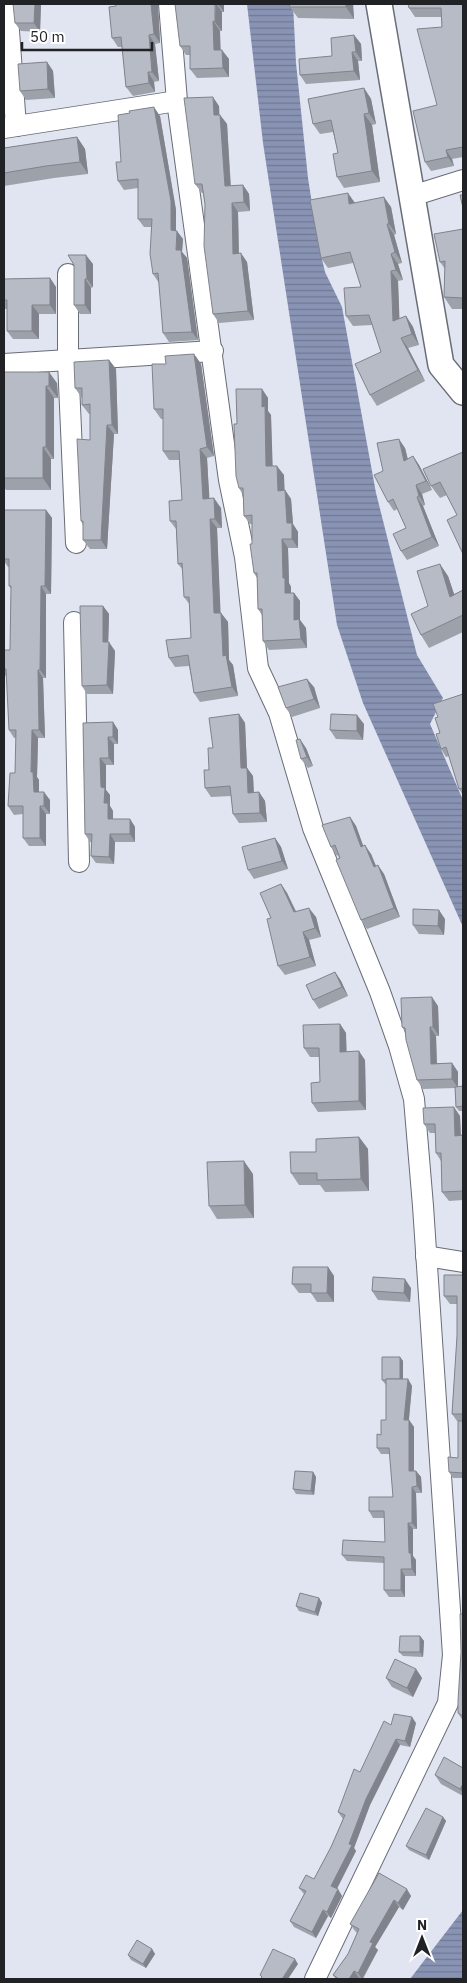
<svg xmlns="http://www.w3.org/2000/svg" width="467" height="1983" font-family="'IBM Plex Sans',sans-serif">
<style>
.water{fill:url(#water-rules)}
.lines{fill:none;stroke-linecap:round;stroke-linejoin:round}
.minor-casing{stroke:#696d77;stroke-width:22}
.tertiary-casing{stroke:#696d77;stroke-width:28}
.minor{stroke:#fff;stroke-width:20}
.tertiary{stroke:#fff;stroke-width:25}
.wall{fill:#9da1aa}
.shaded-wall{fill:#80838b}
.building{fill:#b7bbc6;stroke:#80838b}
</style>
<defs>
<pattern id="water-rules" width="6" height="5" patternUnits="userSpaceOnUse" patternTransform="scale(1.25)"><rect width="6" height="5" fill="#8993b4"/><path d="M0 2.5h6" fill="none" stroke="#707892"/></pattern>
</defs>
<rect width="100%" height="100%" fill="#e1e5f1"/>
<g class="water">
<polygon points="247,4 293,4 296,63 308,178 318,242 325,272 342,307 376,493 417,655 443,698 430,724 463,800 463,927 363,703 337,625 263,143"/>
<polygon points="463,1910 463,1979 410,1979"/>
</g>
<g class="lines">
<g class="minor-casing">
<g id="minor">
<polyline points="7,4 16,126"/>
<polyline points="169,4 177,101 229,480 245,557 258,668 279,713 313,828 380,992 399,1046 414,1099 423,1206 453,1655 448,1703 315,1979"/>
<polyline points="4,128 177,101"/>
<polyline points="412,196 463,180"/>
<polyline points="68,274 68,361 76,543"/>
<polyline points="4,364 213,351"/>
<polyline points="74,622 79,862"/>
<polyline points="426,1256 463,1262"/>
</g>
</g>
<g class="tertiary-casing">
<polyline id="tertiary" points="379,4 441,365 463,392"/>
</g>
<use href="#minor" class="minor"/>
<use href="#tertiary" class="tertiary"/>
</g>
<g class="wall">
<polygon points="41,4 40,32 21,31 15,23"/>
<polygon points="116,4 158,4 160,43 155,44 159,81 154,82 155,92 133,96 126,87 122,47 118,47 112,38"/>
<polygon points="175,4 224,4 224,12 222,12 222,31 220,31 220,50 229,59 229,77 197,78 190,69 190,55 186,55 180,46"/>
<polygon points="289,4 353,4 354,19 298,18 290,7"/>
<polygon points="463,4 463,157 452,159 454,166 431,171 425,162 437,105 442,27 441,17 415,17 409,8"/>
<polygon points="354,35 361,44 362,61 358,61 360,80 306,84 300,75 332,56"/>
<polygon points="47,62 53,71 55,98 26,100 20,91"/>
<polygon points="364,88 371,99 376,124 372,125 380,182 344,188 337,177 338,153 333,132 320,134 313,124"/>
<polygon points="219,106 219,115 220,115 227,124 231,186 243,185 249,194 250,211 238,212 239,254 247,262 254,320 219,323 213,314 205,204 203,193 202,193 195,184"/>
<polygon points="160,116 176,210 176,231 183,239 182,252 187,258 198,340 169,342 163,333 159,283 153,274 151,227 144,227 138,219 138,188 124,190 118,181 121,162"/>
<polygon points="77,137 85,149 88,174 54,178 4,186 4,148"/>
<polygon points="354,203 391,207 396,234 394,235 402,263 398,264 403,280 398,281 399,319 406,316 413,327 419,345 408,348 425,381 377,406 370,395 381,352 372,325 353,326 346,316 361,287 353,263 328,268 321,258"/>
<polygon points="463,229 463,309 452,309 444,297 445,269 440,262"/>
<polygon points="93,264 93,287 91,288 91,314 80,314 74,305 74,265"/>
<polygon points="50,278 56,287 56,314 39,314 39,339 13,339 7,331 7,309 4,309 4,279"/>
<polygon points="194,354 201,364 214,456 207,458 209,499 221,508 222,528 217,528 220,613 221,613 228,622 229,660 233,665 238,696 200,702 194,693 189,666 175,667 169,658 191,638 190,605 184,597 183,570 178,564 176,529 170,521 182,500 179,460 169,460 163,451 163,419 161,419 154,409 166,364"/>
<polygon points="109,360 116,369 118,434 114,434 107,549 90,549 83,540 83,525 81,521 90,440 90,414 89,414 82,405 82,398 75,388"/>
<polygon points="4,372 57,383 58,398 54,398 54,459 51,459 51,490 6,490 4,487"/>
<polygon points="262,389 268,398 268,411 271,415 272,466 284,475 284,490 285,490 291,499 293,524 298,532 298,548 288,548 289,583 291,587 291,593 294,593 300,601 300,620 306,628 307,648 269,650 263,641 262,615 258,609 257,578 254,573 252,544 252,524 250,524 244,516 243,495 239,488 237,424"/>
<polygon points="405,448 408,459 413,456 419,465 432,490 422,494 425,505 423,506 439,546 407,560 401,551 406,528 397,509 394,511 388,502 383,471"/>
<polygon points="463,452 457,515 447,495 440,498 431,486"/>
<polygon points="46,510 52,518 51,594 46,594 46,678 43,678 45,738 38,738 37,777 39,780 39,792 50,800 50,814 46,814 46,846 29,846 23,838 23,814 14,815 8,806 15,773 16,738 14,738 9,730 7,677 4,674 4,669 10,650 11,589 9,586 9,567 8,567 4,561 4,559"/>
<polygon points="448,576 454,594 463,590 463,632 429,648 421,635 428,606"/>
<polygon points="103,606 109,614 108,642 115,651 113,694 87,694 82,686"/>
<polygon points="314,687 320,708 292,717 286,708"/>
<polygon points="463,694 463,795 459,789 449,756 446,757 441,749 438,717"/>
<polygon points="239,714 245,723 247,768 253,776 254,792 259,792 265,801 267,822 239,823 233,814 231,796 211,797 205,788 213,748"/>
<polygon points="113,722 118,730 118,744 114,744 114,765 106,765 106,790 110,795 110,806 113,811 113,819 130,819 135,827 135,842 115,842 114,864 96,863 91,856 91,842 90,842 85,834 83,723"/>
<polygon points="364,724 363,740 336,739 330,730"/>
<polygon points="306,748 313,766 308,768 301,759"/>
<polygon points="350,817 356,826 363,846 371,854 376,866 384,874 400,917 367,929 361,920 338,855 337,856 331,847"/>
<polygon points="275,838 281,847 288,869 254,879 248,870"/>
<polygon points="281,884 287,893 296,911 316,917 321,937 309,940 316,966 285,975 278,966 271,918"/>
<polygon points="445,919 444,935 419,934 413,925"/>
<polygon points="335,972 341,981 348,996 319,1009 313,1000"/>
<polygon points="438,1006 439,1036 436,1036 437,1063 452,1063 458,1072 458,1087 463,1086 463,1111 459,1111 456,1107 455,1088 423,1089 417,1080 406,1032 402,1027"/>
<polygon points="340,1024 346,1033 346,1052 365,1060 366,1110 318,1112 312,1103 320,1082 319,1057 310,1057 304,1048"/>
<polygon points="460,1116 461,1135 463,1135 463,1200 449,1201 442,1192 441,1161 436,1153 435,1133 430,1133 424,1124"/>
<polygon points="359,1137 368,1149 369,1191 325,1192 320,1185 299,1185 291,1173 316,1152"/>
<polygon points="253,1174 254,1218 217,1219 209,1206"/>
<polygon points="328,1267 334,1276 334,1302 317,1302 311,1293 299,1293 292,1284"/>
<polygon points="463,1275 463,1478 453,1478 449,1472 458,1458 458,1421 457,1421 452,1414 457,1336 457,1304 450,1304 444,1296"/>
<polygon points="411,1288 410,1302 378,1300 372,1291"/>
<polygon points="400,1357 403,1361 403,1379 408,1379 412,1386 409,1420 414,1427 414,1471 416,1471 421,1477 422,1493 416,1493 417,1529 413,1529 413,1556 416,1560 416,1576 405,1576 405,1597 389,1597 384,1590 384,1563 347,1561 342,1555 385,1542 384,1518 373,1518 369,1511 393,1497 390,1454 381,1454 377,1448 386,1420 386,1385 382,1380"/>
<polygon points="313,1472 316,1477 314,1495 296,1494 293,1489"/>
<polygon points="319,1598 322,1603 318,1616 299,1611 296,1606"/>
<polygon points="463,1614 463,1721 458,1713"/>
<polygon points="420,1636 424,1641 423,1657 403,1656 399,1652"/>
<polygon points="416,1669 422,1678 413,1697 392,1687 386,1678"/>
<polygon points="416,1723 410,1747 400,1745 370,1805 354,1848 356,1851 337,1889 342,1896 331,1918 328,1916 316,1938 294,1927 290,1921 304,1894 299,1888 314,1879 331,1847 343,1819 338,1812 360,1772 391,1725"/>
<polygon points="463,1768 463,1796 441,1784 435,1775"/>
<polygon points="443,1817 446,1821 429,1860 409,1850 406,1846"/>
<polygon points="379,1873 411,1896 403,1910 399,1907 375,1947 378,1950 363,1979 359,1978 358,1979 336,1979 333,1975 348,1954 357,1933 355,1931 350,1924"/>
<polygon points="152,1949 155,1954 146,1968 131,1960 128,1955"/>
</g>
<g class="shaded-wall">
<polygon points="35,4 41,4 40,32 34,23"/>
<polygon points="151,4 158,4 160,43 154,34"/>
<polygon points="216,4 222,12 222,31 215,22"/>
<polygon points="218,4 224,4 224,12"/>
<polygon points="346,4 353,4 354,19 346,7"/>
<polygon points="213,21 220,31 221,59 214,50"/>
<polygon points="149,35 155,44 159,81 152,72"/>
<polygon points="354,35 361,44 362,61 356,52"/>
<polygon points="222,50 229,59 229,77 223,68"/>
<polygon points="352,52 358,61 360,80 354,71"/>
<polygon points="47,62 53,71 55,98 48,89"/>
<polygon points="148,72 154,82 155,92 149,83"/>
<polygon points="364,88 371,99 376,124 369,113"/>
<polygon points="213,97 219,106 220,124 214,115"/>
<polygon points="154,107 160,116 176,210 176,239 171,230"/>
<polygon points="364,114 372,125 380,182 372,171"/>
<polygon points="220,115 227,124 231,195 225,186"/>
<polygon points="77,137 85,149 88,174 80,162"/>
<polygon points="446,150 452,159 454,166 448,157"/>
<polygon points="243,185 249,194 250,211 244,202"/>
<polygon points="348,193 355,203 349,204"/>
<polygon points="384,197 391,207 396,234 389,224"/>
<polygon points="232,203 238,212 239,263 233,254"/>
<polygon points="387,224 394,235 402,263 395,252"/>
<polygon points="177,231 183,239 182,252 187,258 198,340 192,332 176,250"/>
<polygon points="241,253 247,262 254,320 248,311"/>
<polygon points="391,254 398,264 403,280 396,270"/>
<polygon points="86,255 93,264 93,287 87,279"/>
<polygon points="391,271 398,281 400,331 393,321"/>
<polygon points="50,278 56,287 56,314 50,305"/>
<polygon points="85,279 91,288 91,314 85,305"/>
<polygon points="32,305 39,314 39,339 32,331"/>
<polygon points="406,316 413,327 419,345 412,334"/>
<polygon points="401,338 408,348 425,381 418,370"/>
<polygon points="194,354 201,364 214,456 207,447"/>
<polygon points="109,360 116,369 118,434 112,425"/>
<polygon points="49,372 57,383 58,398 49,386"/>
<polygon points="46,386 54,398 54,459 46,447"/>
<polygon points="262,389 268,398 268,411 271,415 273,475 266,466 262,407"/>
<polygon points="107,425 114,434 107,549 101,540"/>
<polygon points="399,439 405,448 410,470 404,461"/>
<polygon points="43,447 51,459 51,490 43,478"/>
<polygon points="200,449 207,458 210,508 203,499"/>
<polygon points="413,456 419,465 432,490 426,481"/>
<polygon points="277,466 284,475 285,499 278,491"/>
<polygon points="416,485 422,494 425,505 419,496"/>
<polygon points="285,490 291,499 293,524 298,532 298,548 292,539 287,523"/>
<polygon points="417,497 423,506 439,546 432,537"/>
<polygon points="214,498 221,508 222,528 215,519"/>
<polygon points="46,510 52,518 51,594 45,586"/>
<polygon points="210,519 217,528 221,623 214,613"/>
<polygon points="282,539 288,548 289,583 291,587 291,602 285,593 283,578"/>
<polygon points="440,564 448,576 459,609 450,597"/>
<polygon points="41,586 46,594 46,678 40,670"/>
<polygon points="294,593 300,601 300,620 306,628 307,648 301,639 294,620"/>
<polygon points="103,606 109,614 108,651 103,642"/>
<polygon points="221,613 228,622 229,660 233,665 238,696 232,687 223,656"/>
<polygon points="109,642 115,651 113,694 107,685"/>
<polygon points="38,670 43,678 45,738 39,730"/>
<polygon points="307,679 314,687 320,708 314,699"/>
<polygon points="239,714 245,723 247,768 253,776 254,801 248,793 241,768"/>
<polygon points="357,715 364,724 363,740 357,731"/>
<polygon points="113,722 118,730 118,744 113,737"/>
<polygon points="32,730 38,738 37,777 39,780 39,800 34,792 31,772"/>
<polygon points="108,737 114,744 114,765 109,758"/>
<polygon points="300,739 306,748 313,766 307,757"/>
<polygon points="100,758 106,765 106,790 110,795 110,806 113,811 113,827 108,819 101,787"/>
<polygon points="44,792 50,800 50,814 44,806"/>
<polygon points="259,792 265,801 267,822 260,813"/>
<polygon points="40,806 46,814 46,846 40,838"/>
<polygon points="350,817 356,826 367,856 361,847"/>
<polygon points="130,819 135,827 135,842 130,834"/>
<polygon points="110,834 115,842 114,864 109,857"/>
<polygon points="275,838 281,847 288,869 282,861"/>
<polygon points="365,845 371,854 380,876 374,867"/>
<polygon points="378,865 384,874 400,917 394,908"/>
<polygon points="281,884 287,893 300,921 294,912"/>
<polygon points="309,908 316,917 321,937 315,928"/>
<polygon points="439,910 445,919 444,935 438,926"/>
<polygon points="303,932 309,940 316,966 310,957"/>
<polygon points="335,972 341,981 348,996 342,987"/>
<polygon points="432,997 438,1006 439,1036 433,1027"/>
<polygon points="340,1024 346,1033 347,1061 340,1052"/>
<polygon points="430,1027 436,1036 437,1073 431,1064"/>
<polygon points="359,1051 365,1060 366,1110 359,1101"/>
<polygon points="452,1063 458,1072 458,1088 452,1079"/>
<polygon points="454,1107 460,1116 461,1144 455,1136"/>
<polygon points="359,1137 368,1149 369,1191 361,1179"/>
<polygon points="244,1161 253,1174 254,1218 245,1205"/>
<polygon points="328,1267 334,1276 334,1302 327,1293"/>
<polygon points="405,1279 411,1288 410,1302 404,1293"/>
<polygon points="400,1357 403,1361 403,1385 400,1381"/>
<polygon points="408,1379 412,1386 408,1427 404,1420"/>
<polygon points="409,1420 414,1427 414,1478 409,1471"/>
<polygon points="416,1471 421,1477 422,1493 417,1486"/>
<polygon points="313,1472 316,1477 314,1495 311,1491"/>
<polygon points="412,1487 416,1493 417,1529 412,1523"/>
<polygon points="408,1523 413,1529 413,1556 416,1560 416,1576 412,1569 409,1553"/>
<polygon points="401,1569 405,1576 405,1597 401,1590"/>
<polygon points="319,1598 322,1603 318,1616 315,1612"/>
<polygon points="420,1636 424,1641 423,1657 420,1652"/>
<polygon points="416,1669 422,1678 413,1697 407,1688"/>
<polygon points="412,1717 416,1723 410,1747 405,1741"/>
<polygon points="396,1739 400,1745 370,1805 354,1848 356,1851 335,1892 331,1886 349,1844 366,1799"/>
<polygon points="463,1784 463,1793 460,1789"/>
<polygon points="443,1817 446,1821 429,1860 426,1855"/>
<polygon points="338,1889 342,1896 331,1918 327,1912"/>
<polygon points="407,1889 411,1896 403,1910 398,1903"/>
<polygon points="394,1900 399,1907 375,1947 378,1950 362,1979 358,1973 370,1942"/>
<polygon points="323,1910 328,1916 316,1938 312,1932"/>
<polygon points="152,1949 155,1954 146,1968 143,1964"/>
<polygon points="295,1959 298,1964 288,1979 282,1979"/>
<polygon points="354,1971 359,1978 358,1979 349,1979"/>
</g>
<g class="building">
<polygon points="13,4 35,4 34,23 15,23"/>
<polygon points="116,4 151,4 154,34 149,35 152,72 148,72 149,83 126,87 121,37 112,38 109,7 116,6"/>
<polygon points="175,4 215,4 215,22 213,21 214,50 222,50 223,68 190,69 190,46 180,46"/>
<polygon points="289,4 346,4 346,7 290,7"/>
<polygon points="408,4 463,4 463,147 446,150 448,157 425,162 413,111 437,105 417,29 442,27 441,8 409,8"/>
<polygon points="354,35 356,52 352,52 354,71 300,75 299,59 332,56 331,38"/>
<polygon points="47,62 48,89 20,91 18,64"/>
<polygon points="364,88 369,113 364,114 372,171 337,177 333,154 338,153 331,120 313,124 308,99"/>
<polygon points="213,97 214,115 220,115 225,186 243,185 244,202 232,203 233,254 241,253 248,311 213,314 204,246 205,204 202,184 195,184 184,98"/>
<polygon points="154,107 171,201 171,230 177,231 176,250 181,250 192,332 163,333 158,273 153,274 150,254 152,219 138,219 138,179 118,181 116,162 121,162 118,115 130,113 129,111"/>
<polygon points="77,137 80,162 46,166 4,173 4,148"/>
<polygon points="348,193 349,204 384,197 389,224 387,224 395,252 391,254 396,270 391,271 393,321 406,316 412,334 401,338 418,370 370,395 355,364 381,352 369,315 346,316 344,288 361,287 350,252 321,258 310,200"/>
<polygon points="460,195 463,195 463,208"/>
<polygon points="463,229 463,298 444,297 445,261 440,262 434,234"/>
<polygon points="68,255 86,255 87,279 85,279 85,305 74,305 74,265"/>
<polygon points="50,278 50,305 32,305 32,331 7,331 7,300 4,300 4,279"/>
<polygon points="194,354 207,447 200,449 203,499 214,498 215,519 210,519 214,613 221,613 223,656 226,655 232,687 194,693 188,655 169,658 166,640 191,638 189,597 184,597 182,563 178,564 176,521 170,521 169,501 182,500 179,451 163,451 163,409 154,409 152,364 166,364 165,356"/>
<polygon points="109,360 112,425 107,425 101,540 83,540 83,521 81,521 77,439 90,440 90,404 82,405 82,388 75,388 74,362"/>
<polygon points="4,372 49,372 49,386 46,386 46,447 43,447 43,478 4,478"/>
<polygon points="236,389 262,389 262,407 265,406 266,466 277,466 278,491 285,490 287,523 292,523 292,539 282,539 283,578 285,578 285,593 294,593 294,620 299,619 301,639 263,641 262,609 258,609 257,573 254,573 250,544 252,544 252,515 244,516 243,488 239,488 236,476 234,424 237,424"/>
<polygon points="399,439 404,461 413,456 426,481 416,485 419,496 417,497 432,537 401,551 393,534 406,528 393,499 388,502 374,475 383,471 377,443"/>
<polygon points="463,452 463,554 447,520 457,515 440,482 431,486 423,469"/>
<polygon points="4,510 46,510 45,586 41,586 40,670 38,670 39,730 32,730 31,772 33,772 34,792 44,792 44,806 40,806 40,838 23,838 23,806 8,806 10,773 15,773 16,730 9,730 6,669 4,669 4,650 10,650 11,586 9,586 9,559 4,559"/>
<polygon points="440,564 450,597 463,590 463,615 421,635 411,614 428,606 417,571"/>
<polygon points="80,606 103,606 103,642 109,642 107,685 82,686"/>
<polygon points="307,679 314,699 286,708 278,687"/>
<polygon points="463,694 463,788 459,789 446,747 441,749 436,734 440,733 435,718 438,717 433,704"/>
<polygon points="239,714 241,768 247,768 248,793 259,792 260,813 233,814 230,786 205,788 204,770 209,770 208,748 213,748 209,718"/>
<polygon points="331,714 357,715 357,731 330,730"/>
<polygon points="113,722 113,737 108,737 109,758 100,758 101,787 105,788 104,803 108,803 108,819 130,819 130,834 110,834 109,857 91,856 92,834 85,834 83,723"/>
<polygon points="300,739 307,757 301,759 296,740"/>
<polygon points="350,817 361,847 365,845 374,867 378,865 394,908 361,920 336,860 340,858 335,845 331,847 322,825"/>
<polygon points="275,838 282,861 248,870 242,847"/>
<polygon points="281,884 294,912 309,908 315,928 303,932 310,957 278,966 267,919 271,918 260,893"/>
<polygon points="413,909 439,910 438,926 413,925"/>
<polygon points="335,972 342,987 313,1000 306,985"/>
<polygon points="432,997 433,1027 430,1027 431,1064 452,1063 452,1079 417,1080 406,1040 405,1028 402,1027 401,998"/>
<polygon points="340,1024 340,1052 359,1051 359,1101 312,1103 311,1083 320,1082 319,1048 304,1048 303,1025"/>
<polygon points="463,1086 463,1106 456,1107 455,1087"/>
<polygon points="454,1107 455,1136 463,1135 463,1191 442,1192 441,1153 436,1153 435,1124 424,1124 423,1108"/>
<polygon points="359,1137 361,1179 317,1180 317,1173 291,1173 290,1152 316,1152 316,1139"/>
<polygon points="244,1161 245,1205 209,1206 207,1162"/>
<polygon points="293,1267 328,1267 327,1293 311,1293 311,1284 292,1284"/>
<polygon points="444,1275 463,1275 463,1414 452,1414 457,1336 457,1296 444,1296"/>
<polygon points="373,1277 405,1279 404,1293 372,1291"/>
<polygon points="382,1357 400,1357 400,1379 386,1379 386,1380 382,1380"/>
<polygon points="386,1379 408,1379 404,1420 409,1420 409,1471 416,1471 417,1486 412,1487 412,1523 408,1523 409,1553 411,1553 412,1569 401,1569 401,1590 384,1590 384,1557 342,1555 343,1540 385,1542 384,1511 369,1511 369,1497 393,1497 389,1448 377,1448 377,1434 381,1435 381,1420 386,1420"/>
<polygon points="458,1421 463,1421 463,1473 449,1472 448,1457 458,1458"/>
<polygon points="295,1471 313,1472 311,1491 293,1489"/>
<polygon points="300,1593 319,1598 315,1612 296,1606"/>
<polygon points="460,1614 463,1614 463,1716 458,1713 458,1701 461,1652"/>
<polygon points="400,1636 420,1636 420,1652 399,1652"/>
<polygon points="395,1659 416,1669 407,1688 386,1678"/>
<polygon points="394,1714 412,1717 405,1741 396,1739 366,1799 349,1844 352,1845 331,1886 338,1889 327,1912 323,1910 312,1932 290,1921 306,1891 299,1888 306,1875 314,1879 331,1847 345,1815 338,1812 354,1769 360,1772 384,1721 391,1725"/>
<polygon points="444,1757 463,1768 463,1784 460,1789 435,1775"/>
<polygon points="426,1808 443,1817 426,1855 406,1846"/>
<polygon points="379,1873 407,1889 398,1903 394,1900 370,1942 373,1943 358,1973 354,1971 349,1979 339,1979 333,1975 348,1954 359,1929 350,1924"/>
<polygon points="137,1940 152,1949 143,1964 128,1955"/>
<polygon points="273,1949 295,1959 282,1979 260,1979 262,1977 260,1975"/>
</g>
<rect width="467" height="1983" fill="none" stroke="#212226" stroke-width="10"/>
<g transform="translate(422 1938)" stroke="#ffffff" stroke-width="4" paint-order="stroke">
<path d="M0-4L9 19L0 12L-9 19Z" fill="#212226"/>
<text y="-8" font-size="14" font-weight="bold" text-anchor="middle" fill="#212226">N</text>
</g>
<path d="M22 42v8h130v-8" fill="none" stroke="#212226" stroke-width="2.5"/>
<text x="30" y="42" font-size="15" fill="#212226" stroke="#ffffff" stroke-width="4" paint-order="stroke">50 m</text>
</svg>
